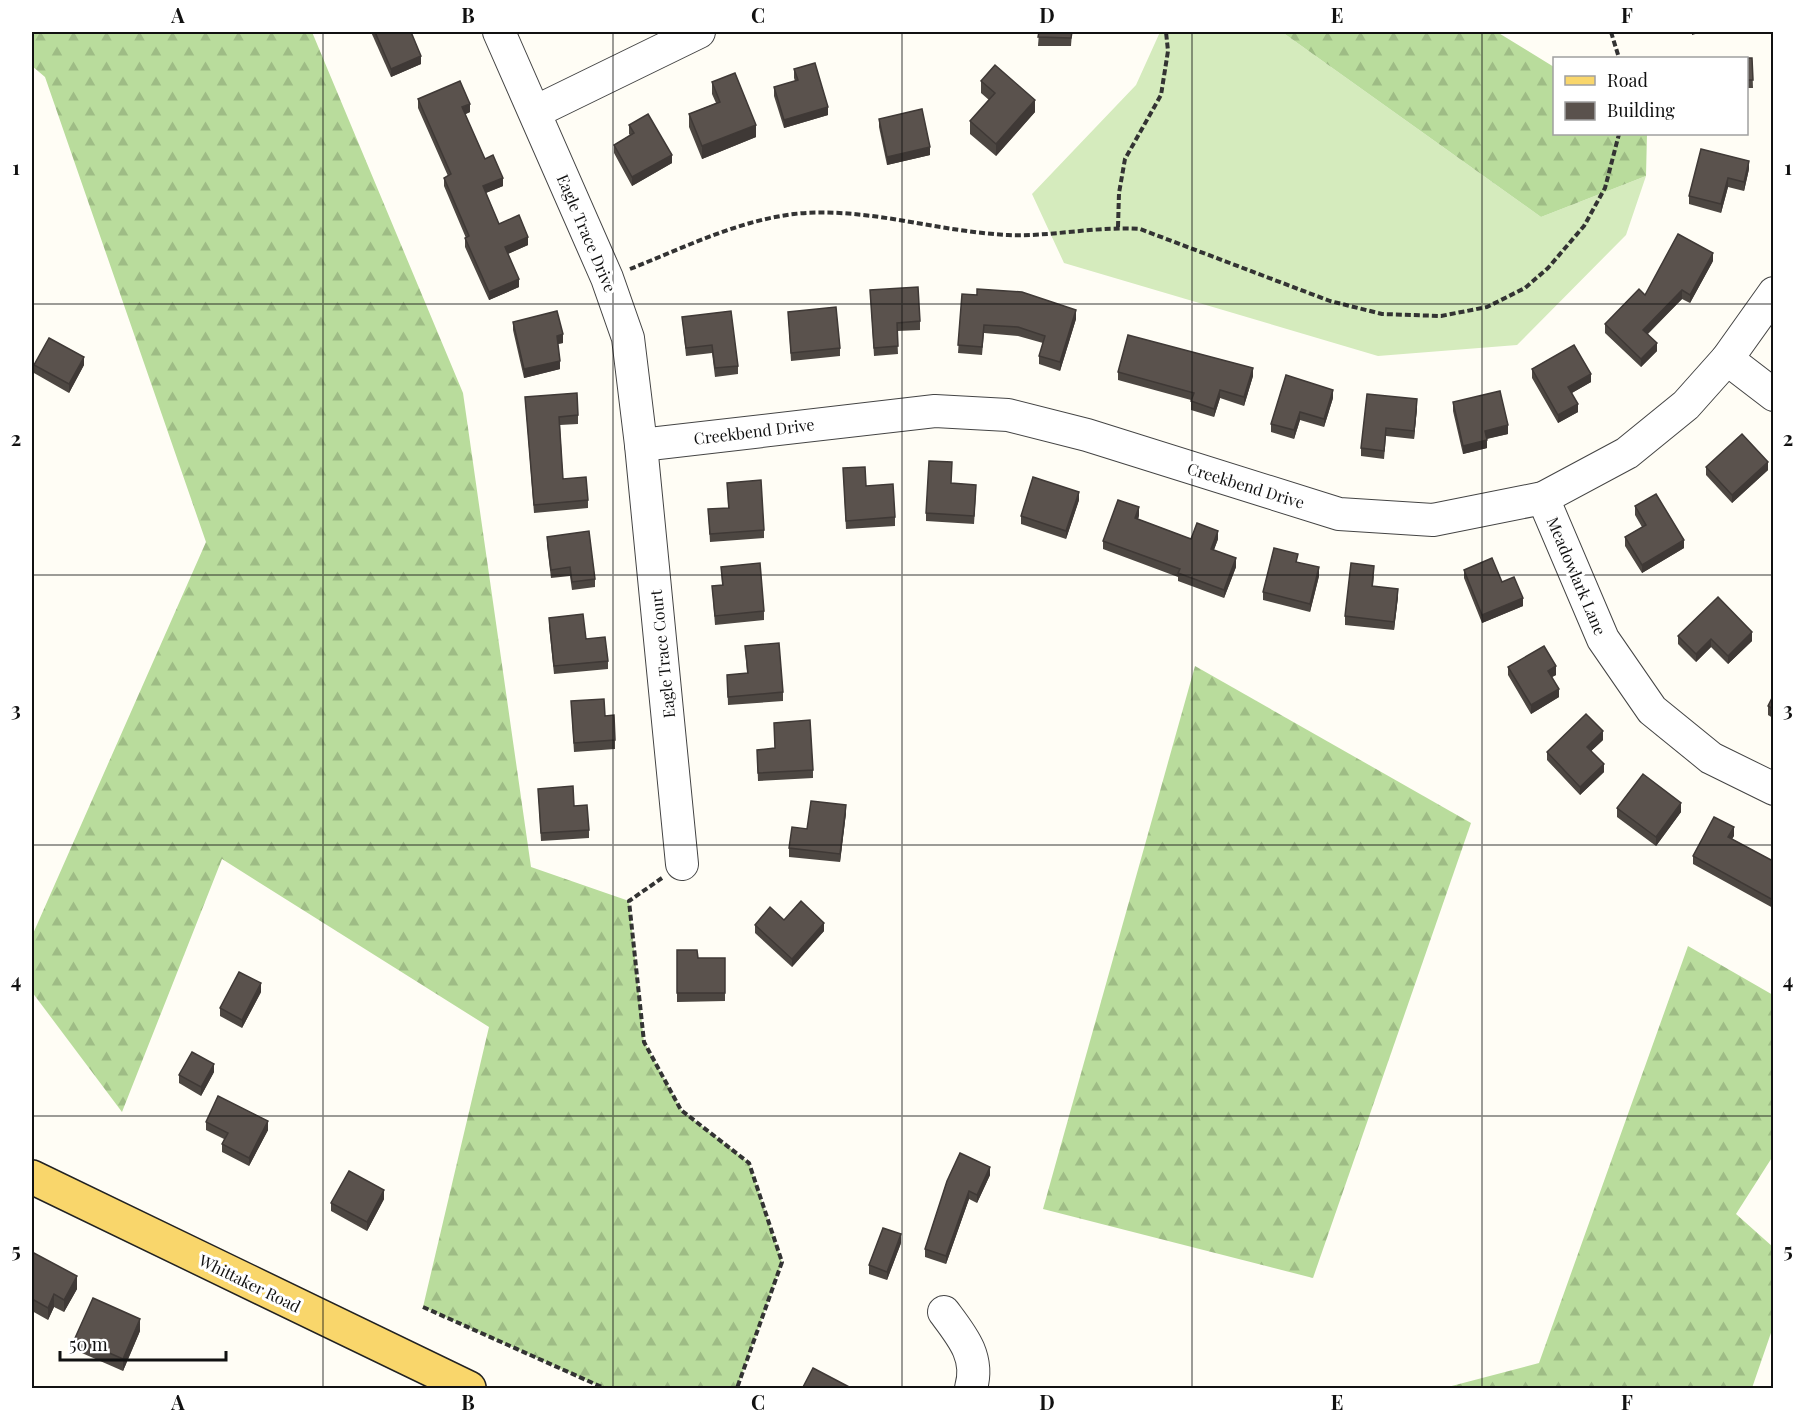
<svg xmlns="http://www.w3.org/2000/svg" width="1805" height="1420" font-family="'Playfair Display',serif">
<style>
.grass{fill:#d5ebbd}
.forest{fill:url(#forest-firs)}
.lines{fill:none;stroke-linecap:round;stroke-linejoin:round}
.minor-casing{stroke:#444;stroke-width:34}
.major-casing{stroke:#222;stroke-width:36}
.path{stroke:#333;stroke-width:4;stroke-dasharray:6 3;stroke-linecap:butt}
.minor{stroke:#fff;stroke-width:32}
.major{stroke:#f9d66b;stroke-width:33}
.wall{fill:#4d4742}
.shaded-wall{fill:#3f3936}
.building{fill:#5a524d;stroke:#3f3936;stroke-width:1.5}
.grid{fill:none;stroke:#111;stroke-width:1.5;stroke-opacity:0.55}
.labels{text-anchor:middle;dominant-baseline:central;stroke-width:6;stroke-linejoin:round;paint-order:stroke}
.street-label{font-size:16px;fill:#111;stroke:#fff}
.neatline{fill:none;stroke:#111;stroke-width:2}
.grid-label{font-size:20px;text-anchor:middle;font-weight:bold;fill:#111}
</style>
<defs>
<pattern id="forest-firs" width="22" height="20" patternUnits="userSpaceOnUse" patternTransform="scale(1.5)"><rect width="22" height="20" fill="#b9dc9c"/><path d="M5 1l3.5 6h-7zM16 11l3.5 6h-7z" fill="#9ebc85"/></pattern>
</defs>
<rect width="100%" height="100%" fill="#fffdf5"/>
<polygon class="grass" points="1160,32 1282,32 1541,217 1646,176 1626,235 1517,345 1378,356 1064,263 1032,194 1136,85"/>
<g class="forest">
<polygon points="32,32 312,32 463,393 531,867 629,901 644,1042 681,1110 749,1163 782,1262 737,1388 604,1388 423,1307 489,1027 222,859 122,1112 32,992 32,936 206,542 45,77 32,66"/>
<polygon points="1282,32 1497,32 1554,67 1554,134 1647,134 1646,176 1541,217"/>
<polygon points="1195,666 1471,823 1313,1278 1043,1209"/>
<polygon points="1688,946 1773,995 1773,1156 1736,1214 1773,1247 1773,1327 1752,1388 1444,1388 1539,1363"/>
</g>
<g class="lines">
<g class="minor-casing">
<g id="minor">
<polyline points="499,32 607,278 628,338 641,445 682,864"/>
<polyline points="535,112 699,32"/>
<polyline points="1727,359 1774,395"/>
<polyline points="641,445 935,411 1008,415 1087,435 1339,514 1433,520 1543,498 1627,453 1686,405 1727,359 1774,293"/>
<polyline points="1543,498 1603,639 1652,710 1711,758 1774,789"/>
<path d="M 944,1312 C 962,1336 980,1357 971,1388"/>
</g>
</g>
<g class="major-casing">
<polyline id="major" points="32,1177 469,1388"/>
</g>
<g class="path">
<polyline points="1611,32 1619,58"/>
<polyline points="1118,227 1119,193 1125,159 1161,95 1168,51 1166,32"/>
<path d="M 630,269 C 683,248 737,221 794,214 C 865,206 938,232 1008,235 C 1050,237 1095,226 1140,229 L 1330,301 L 1382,314 L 1441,316 L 1487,307 L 1525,288 L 1548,268 L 1584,226 L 1605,188 L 1619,134"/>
<polyline points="662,878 629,901 644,1042 681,1110 749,1163 782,1262 737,1388"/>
<polyline points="423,1307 604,1388"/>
</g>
<use href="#minor" class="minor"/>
<use href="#major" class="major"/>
</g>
<g class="wall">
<polygon points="371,32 411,32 421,64 391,77"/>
<polygon points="1039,32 1072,32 1071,46 1038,46"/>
<polygon points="1746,58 1752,58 1753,88 1746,88"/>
<polygon points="794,69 828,115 784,128 774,96 774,87 795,81 794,78"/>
<polygon points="981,81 1035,112 996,156 970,134 970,121 989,100 981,93"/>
<polygon points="712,82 756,137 702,159 689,127 689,114 716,103 712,94"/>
<polygon points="418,99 470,112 465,114 485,159 503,186 486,193 499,224 528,245 508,254 519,287 489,300 465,247 465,238 466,238 444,186 444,178 448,176 418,108"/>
<polygon points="879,119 930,155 887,165 879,127"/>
<polygon points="629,125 672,163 632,186 614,153 614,145 630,135 629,134"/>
<polygon points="1749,169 1744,191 1728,187 1721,213 1689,204 1689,196"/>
<polygon points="1713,261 1690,303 1682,299 1648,334 1657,351 1641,367 1605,333 1605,324 1645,295"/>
<polygon points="870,290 920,321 920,330 897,331 898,354 874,356"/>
<polygon points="962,294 1076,319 1060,371 1039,364 1039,356 1043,343 1018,336 984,333 982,355 958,353"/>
<polygon points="788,312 840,348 840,356 791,361"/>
<polygon points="682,317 738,366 738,374 715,377 712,353 686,356"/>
<polygon points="513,322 563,343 558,344 560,369 524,378 513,330"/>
<polygon points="34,365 84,365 69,393 34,373"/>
<polygon points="1532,369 1591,382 1572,393 1578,412 1558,423 1532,378"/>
<polygon points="1118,372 1253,376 1244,406 1220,398 1214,417 1191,410 1191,400 1118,380"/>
<polygon points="1367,394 1417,408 1414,439 1386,436 1384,459 1361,456 1361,448"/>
<polygon points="525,397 578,415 578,424 560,425 563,479 588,500 588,508 534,513"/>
<polygon points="1333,398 1324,427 1300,420 1294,439 1271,432 1271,424"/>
<polygon points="1453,402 1508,434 1487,439 1487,448 1463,454 1453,411"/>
<polygon points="1706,467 1768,470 1732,503 1706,475"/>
<polygon points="843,468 866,486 895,517 895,526 846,529"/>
<polygon points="727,483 764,530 764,538 710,542 708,509 728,508"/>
<polygon points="976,493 974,524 926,521 926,513"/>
<polygon points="1079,500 1066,539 1021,524 1021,516"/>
<polygon points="1635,506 1684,548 1642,573 1625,546 1625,537 1642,527 1635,515"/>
<polygon points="1139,516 1138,519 1191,539 1218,539 1214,550 1236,567 1224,598 1178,581 1178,577 1103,549 1103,541"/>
<polygon points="547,537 595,579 595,587 572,590 570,576 551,578 547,545"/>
<polygon points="1298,562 1319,576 1310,612 1263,600 1263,592"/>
<polygon points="721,567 764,611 764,620 715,625 712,586 722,585"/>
<polygon points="1464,570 1502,582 1523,606 1482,623 1464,578"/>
<polygon points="1374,575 1373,586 1398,597 1394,630 1345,625 1345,616"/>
<polygon points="549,618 586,639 608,661 608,669 554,674 549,626"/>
<polygon points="1678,636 1752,641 1728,664 1711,647 1696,662 1678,644"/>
<polygon points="745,646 783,692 783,701 728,705 727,675 747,673"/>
<polygon points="1508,667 1556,675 1552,677 1559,697 1531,714 1508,675"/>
<polygon points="1773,696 1773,718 1768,715 1768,706"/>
<polygon points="571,701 605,716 615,740 615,749 574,752"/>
<polygon points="774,723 813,770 813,778 758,781 757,750 775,748"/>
<polygon points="1603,740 1591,751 1604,772 1580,795 1547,760 1547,752"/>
<polygon points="538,789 574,806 589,830 589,838 541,841"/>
<polygon points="1617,808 1681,812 1656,846 1617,817"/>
<polygon points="846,813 840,862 789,857 789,848 807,829"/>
<polygon points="1734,836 1732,839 1773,861 1773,908 1693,864 1693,856"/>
<polygon points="784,920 824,931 792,967 755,933 755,925"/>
<polygon points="677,950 698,958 725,958 725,1001 677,1002"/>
<polygon points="261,992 242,1028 220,1016 220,1008"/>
<polygon points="214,1072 201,1096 179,1083 179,1075"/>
<polygon points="206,1122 268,1130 249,1166 222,1152 222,1144 224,1139 206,1130"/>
<polygon points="990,1175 977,1203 969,1199 946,1264 925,1257 925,1249 947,1181"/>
<polygon points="384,1199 367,1231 331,1211 331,1203"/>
<polygon points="901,1243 887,1280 869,1274 869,1265"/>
<polygon points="32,1252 77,1289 64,1312 54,1307 48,1320 32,1311"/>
<polygon points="140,1331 123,1371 75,1350 75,1338"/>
</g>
<g class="shaded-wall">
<polygon points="1692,32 1702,32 1692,35"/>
<polygon points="421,56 421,64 391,77 391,69"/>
<polygon points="1035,100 1035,112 996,156 996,144"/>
<polygon points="470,104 470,112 462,116 462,107"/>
<polygon points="828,107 828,115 784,128 784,120"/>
<polygon points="756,125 756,137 702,159 702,146"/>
<polygon points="930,147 930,155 887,165 887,157"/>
<polygon points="672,155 672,163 632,186 632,177"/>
<polygon points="1749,161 1749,169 1744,191 1744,182"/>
<polygon points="503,178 503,186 483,194 483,186"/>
<polygon points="1728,178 1728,187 1721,213 1721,204"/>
<polygon points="528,237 528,245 505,255 505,247"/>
<polygon points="1713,253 1713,261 1690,303 1690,295"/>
<polygon points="519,279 519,287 489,300 489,292"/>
<polygon points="1682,290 1682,299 1643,338 1643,330"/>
<polygon points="1076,310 1076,319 1060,371 1060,362"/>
<polygon points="563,334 563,343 557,344 557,336"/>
<polygon points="1657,343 1657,351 1641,367 1641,359"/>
<polygon points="84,357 84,365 69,393 69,384"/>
<polygon points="560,361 560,369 524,378 524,369"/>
<polygon points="1253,368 1253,376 1244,406 1244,397"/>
<polygon points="1591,374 1591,382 1568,395 1568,387"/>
<polygon points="1220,390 1220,398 1214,417 1214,409"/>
<polygon points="1333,390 1333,398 1324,427 1324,419"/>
<polygon points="1417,399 1417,408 1414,439 1414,431"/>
<polygon points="1578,404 1578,412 1558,423 1558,415"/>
<polygon points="1300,412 1300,420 1294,439 1294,430"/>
<polygon points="1508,425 1508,434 1485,439 1485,431"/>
<polygon points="1487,440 1487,448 1463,454 1463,446"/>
<polygon points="1768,462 1768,470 1732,503 1732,495"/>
<polygon points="1079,492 1079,500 1066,539 1066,531"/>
<polygon points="1139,507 1139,516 1135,527 1135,518"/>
<polygon points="1218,531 1218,539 1211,557 1211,549"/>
<polygon points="1684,540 1684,548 1642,573 1642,565"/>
<polygon points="1236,558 1236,567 1224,598 1224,590"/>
<polygon points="1319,567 1319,576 1310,612 1310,604"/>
<polygon points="1398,589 1398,597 1394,630 1394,622"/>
<polygon points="1523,598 1523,606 1482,623 1482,615"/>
<polygon points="1752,632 1752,641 1728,664 1728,656"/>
<polygon points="1711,639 1711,647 1696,662 1696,654"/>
<polygon points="1556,666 1556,675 1548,679 1548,671"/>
<polygon points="1559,689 1559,697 1531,714 1531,705"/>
<polygon points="1603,731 1603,740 1587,755 1587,747"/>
<polygon points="1604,764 1604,772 1580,795 1580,787"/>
<polygon points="1681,803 1681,812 1656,846 1656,837"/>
<polygon points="846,805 846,813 840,862 840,854"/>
<polygon points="1734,827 1734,836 1728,845 1728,837"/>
<polygon points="824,923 824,931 792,967 792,959"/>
<polygon points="261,983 261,992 242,1028 242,1020"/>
<polygon points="214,1064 214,1072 201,1096 201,1087"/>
<polygon points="268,1121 268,1130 249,1166 249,1158"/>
<polygon points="990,1167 990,1175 977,1203 977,1195"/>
<polygon points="384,1190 384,1199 367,1231 367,1222"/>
<polygon points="969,1191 969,1199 946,1264 946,1256"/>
<polygon points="901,1234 901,1243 887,1280 887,1272"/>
<polygon points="77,1276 77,1289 64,1312 64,1300"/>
<polygon points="54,1294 54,1307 48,1320 48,1308"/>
<polygon points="140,1319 140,1331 123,1371 123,1359"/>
</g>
<g class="building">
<polygon points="375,32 411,32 421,56 391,69"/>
<polygon points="1039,32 1072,32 1071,38 1038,37"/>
<polygon points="1717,58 1752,58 1753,80 1746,80 1746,58"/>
<polygon points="815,63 828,107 784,120 774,87 798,80 794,69"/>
<polygon points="995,65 1035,100 996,144 970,121 995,93 981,81"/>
<polygon points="735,73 756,125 702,146 689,114 720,102 712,82"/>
<polygon points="460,81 470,104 462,107 485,159 493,155 503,178 483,186 499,224 519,215 528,237 505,247 519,279 489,292 465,238 469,236 444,178 451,174 418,99"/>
<polygon points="922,109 930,147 887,157 879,119"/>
<polygon points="648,114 672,155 632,177 614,145 634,133 629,125"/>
<polygon points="1701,149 1749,161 1744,182 1728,178 1721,204 1689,196"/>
<polygon points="1678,234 1713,253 1690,295 1682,290 1643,330 1657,343 1641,359 1605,324 1639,289 1645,295"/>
<polygon points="918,287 920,321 897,323 898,346 874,348 870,290"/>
<polygon points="977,289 1022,292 1076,310 1060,362 1039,356 1045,336 1018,327 984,325 982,347 958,345 962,294 977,295"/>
<polygon points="836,307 840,348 791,353 788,312"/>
<polygon points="557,311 563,334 557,336 560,361 524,369 513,322"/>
<polygon points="731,311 738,366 715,368 712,345 686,348 682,317"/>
<polygon points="1128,335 1253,368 1244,397 1220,390 1214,409 1191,401 1194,393 1118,372"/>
<polygon points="49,338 84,357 69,384 34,365"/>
<polygon points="1574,345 1591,374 1568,387 1578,404 1558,415 1532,369"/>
<polygon points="1286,375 1333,390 1324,419 1300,412 1294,430 1271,424"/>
<polygon points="1500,391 1508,425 1485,431 1487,440 1463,446 1453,402"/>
<polygon points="577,393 578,415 559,417 563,479 586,477 588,500 534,505 525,397"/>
<polygon points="1367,394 1417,399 1414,431 1386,428 1384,451 1361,448"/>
<polygon points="1742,434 1768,462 1732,495 1706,467"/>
<polygon points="929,461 952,462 951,483 976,485 974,516 926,513"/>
<polygon points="865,467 866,486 893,484 895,517 846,521 843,468"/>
<polygon points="1033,477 1079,492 1066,531 1021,516"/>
<polygon points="761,480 764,530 710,534 708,509 729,508 727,483"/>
<polygon points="1656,494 1684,540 1642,565 1625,537 1646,525 1635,506"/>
<polygon points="1118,500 1139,507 1135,518 1191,539 1197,523 1218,531 1211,549 1236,558 1224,590 1178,573 1180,569 1103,541"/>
<polygon points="589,531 595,579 572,582 570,567 551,570 547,537"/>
<polygon points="1274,548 1298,554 1296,562 1319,567 1310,604 1263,592"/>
<polygon points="1492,558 1502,582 1514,577 1523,598 1482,615 1464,570"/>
<polygon points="760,563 764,611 715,616 712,586 723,585 721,567"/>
<polygon points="1351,563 1374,566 1372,586 1398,589 1394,622 1345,616"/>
<polygon points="1718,597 1752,632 1728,656 1711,639 1696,654 1678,636"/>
<polygon points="583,614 586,639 605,637 608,661 554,666 549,618"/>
<polygon points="779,643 783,692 728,697 727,675 748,673 745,646"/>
<polygon points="1544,646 1556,666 1548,671 1559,689 1531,705 1508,667"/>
<polygon points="1773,696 1773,709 1768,706"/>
<polygon points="604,699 605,716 614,715 615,740 574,743 571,701"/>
<polygon points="1586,714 1603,731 1587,747 1604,764 1580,787 1547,752"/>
<polygon points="810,720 813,770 758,773 757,750 775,748 774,723"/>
<polygon points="1643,774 1681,803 1656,837 1617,808"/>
<polygon points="573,786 574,806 587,805 589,830 541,833 538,789"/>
<polygon points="811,801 846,805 840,854 789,848 792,827 807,829"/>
<polygon points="1714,817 1734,827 1728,837 1773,861 1773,900 1693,856"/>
<polygon points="801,901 824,923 792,959 755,925 770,907 784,920"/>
<polygon points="677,950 697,950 698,958 725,958 725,993 677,993"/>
<polygon points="239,972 261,983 242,1020 220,1008"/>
<polygon points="192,1052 214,1064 201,1087 179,1075"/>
<polygon points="218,1096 268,1121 249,1158 222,1144 228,1133 206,1122"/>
<polygon points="960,1153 990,1167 977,1195 969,1191 946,1256 925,1249 947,1181"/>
<polygon points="349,1171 384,1190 367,1222 331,1203"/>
<polygon points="883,1228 901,1234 887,1272 869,1265"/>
<polygon points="32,1252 77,1276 64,1300 54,1294 48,1308 32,1299"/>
<polygon points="93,1298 140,1319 123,1359 75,1338"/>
<polygon points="813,1368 853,1389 802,1389"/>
</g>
<path class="grid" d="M 323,32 L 323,1388M 613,32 L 613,1388M 902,32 L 902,1388M 1192,32 L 1192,1388M 1482,32 L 1482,1388M 32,304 L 1774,304M 32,575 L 1774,575M 32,845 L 1774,845M 32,1116 L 1774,1116"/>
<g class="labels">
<g class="street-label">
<text transform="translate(587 233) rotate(67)">Eagle Trace Drive</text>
<text transform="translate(754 431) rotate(-7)">Creekbend Drive</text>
<text transform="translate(1246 485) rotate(17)">Creekbend Drive</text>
<text transform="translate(1577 576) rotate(67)">Meadowlark Lane</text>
<text transform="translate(662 654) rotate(-96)">Eagle Trace Court</text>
<text transform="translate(250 1283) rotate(26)">Whittaker Road</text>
</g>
</g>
<rect width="1805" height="1420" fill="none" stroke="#ffffff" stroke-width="66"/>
<rect x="1553" y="57" width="195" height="78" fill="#ffffff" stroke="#a0a0a0" stroke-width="1.5"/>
<rect x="1565" y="76" width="30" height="9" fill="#f9d66b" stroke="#a0a0a0" stroke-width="1.5"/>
<text x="1607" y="87" font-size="18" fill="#111111">Road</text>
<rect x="1565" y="102" width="30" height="18" fill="#5a524d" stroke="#a0a0a0" stroke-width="1.5"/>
<text x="1607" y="117" font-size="18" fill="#111111">Building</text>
<path d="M60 1351v9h166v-9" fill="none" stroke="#111111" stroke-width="3"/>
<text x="69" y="1351" font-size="18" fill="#111111" stroke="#ffffff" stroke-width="4.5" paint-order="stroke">50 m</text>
<rect x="33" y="33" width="1739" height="1354" class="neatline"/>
<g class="grid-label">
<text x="178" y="23">A</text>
<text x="468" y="23">B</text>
<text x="758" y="23">C</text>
<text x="1047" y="23">D</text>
<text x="1337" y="23">E</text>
<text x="1627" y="23">F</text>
<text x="16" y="175">1</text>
<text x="1788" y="175">1</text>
<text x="16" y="446">2</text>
<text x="1788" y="446">2</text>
<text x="16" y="717">3</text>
<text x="1788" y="717">3</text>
<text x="16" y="988">4</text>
<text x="1788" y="988">4</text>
<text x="16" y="1258">5</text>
<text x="1788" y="1258">5</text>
<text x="178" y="1410">A</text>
<text x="468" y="1410">B</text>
<text x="758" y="1410">C</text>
<text x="1047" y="1410">D</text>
<text x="1337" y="1410">E</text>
<text x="1627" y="1410">F</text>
</g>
</svg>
